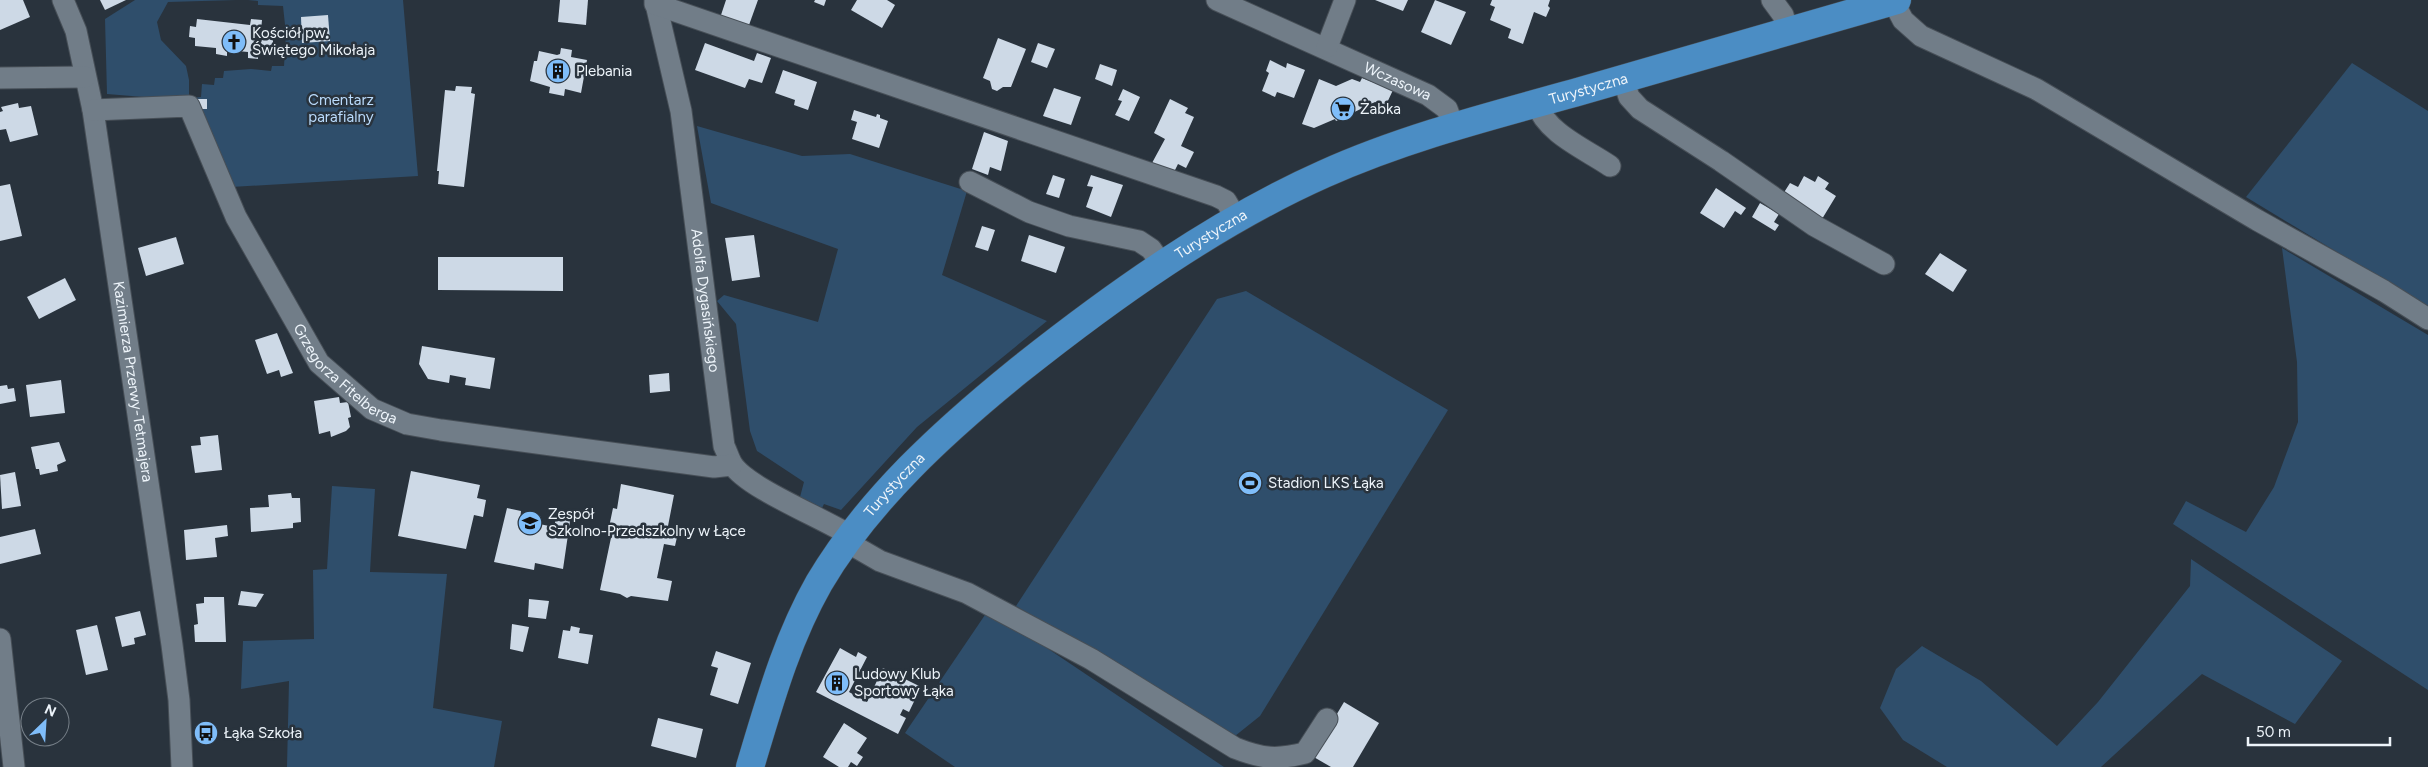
<svg xmlns="http://www.w3.org/2000/svg" width="2428" height="767" font-family="Figtree,sans-serif">
<style>
.green{fill:#2f4e6b}
.building{fill:#cdd9e6}
.lines{fill:none;stroke-linecap:round;stroke-linejoin:round}
.minor-casing{stroke:#474f57;stroke-width:23}
.major-casing{stroke:#474f57;stroke-width:29}
.minor{stroke:#717d88;stroke-width:21}
.major{stroke:#4b8dc4;stroke-width:28}
.labels{text-anchor:middle;dominant-baseline:central;stroke-width:5;stroke-linejoin:round;paint-order:stroke}
.poi-label{font-size:15px;fill:#edf4fa;stroke:#29333d;text-anchor:start}
.street-label{font-size:15px;fill:#edf4fa;stroke:#29333d}
.park-label{font-size:15px;fill:#badbfc;stroke:#29333d}
</style>
<rect width="100%" height="100%" fill="#29333d"/>
<g class="green">
<polygon points="135,0 236,0 168,2 157,22 161,40 186,66 189,80 189,98 201,97 202,84 214,85 215,78 223,78 224,71 251,69 271,71 272,66 284,66 286,34 283,6 258,5 258,1 248,0 403,0 418,176 231,187 193,101 107,94 105,19"/>
<polygon points="2352,63 2428,111 2428,307 2246,197"/>
<polygon points="697,126 802,156 850,154 967,191 942,275 1047,321 917,427 841,510 824,504 822,508 800,497 804,482 757,451 750,431 736,324 717,301 724,295 818,322 838,249 711,203"/>
<polygon points="2282,248 2428,335 2428,690 2173,524 2186,501 2246,532 2274,487 2298,422 2297,362"/>
<polygon points="1246,291 1448,410 1260,716 1235,736 1016,606 1217,299"/>
<polygon points="332,486 375,489 370,572 447,574 433,708 502,721 494,767 287,767 289,681 241,689 243,641 314,639 313,570 327,569"/>
<polygon points="2191,559 2342,661 2295,724 2202,674 2101,767 1947,767 1903,740 1880,708 1896,669 1922,646 1981,681 2057,746 2098,702 2190,586"/>
<polygon points="989,609 1224,767 955,767 905,733"/>
</g>
<g class="building">
<polygon points="0,0 23,0 30,17 0,30"/>
<polygon points="100,0 126,0 105,10"/>
<polygon points="560,0 588,0 586,25 558,22"/>
<polygon points="726,0 758,0 749,25 743,26 720,18"/>
<polygon points="815,0 826,0 824,6 814,2"/>
<polygon points="857,0 887,0 895,5 882,28 851,10"/>
<polygon points="1375,0 1408,0 1403,11"/>
<polygon points="1435,0 1466,12 1451,45 1421,32"/>
<polygon points="1492,0 1550,0 1548,6 1550,8 1546,17 1534,12 1523,44 1508,38 1511,29 1490,20 1495,7 1490,5"/>
<polygon points="328,15 330,41 302,43 301,17"/>
<polygon points="197,19 250,25 251,19 262,20 261,31 269,32 273,38 273,45 267,51 258,50 258,59 248,58 248,52 227,50 227,56 216,54 216,48 195,46 195,38 189,37 190,26 196,27"/>
<polygon points="998,38 1026,49 1011,87 1003,87 997,91 992,89 990,81 983,78"/>
<polygon points="705,43 754,61 757,53 771,58 762,83 749,79 745,88 695,70"/>
<polygon points="1038,43 1055,49 1047,68 1031,62"/>
<polygon points="561,48 572,50 571,57 587,60 581,93 565,89 564,96 549,93 550,87 530,81 534,61 537,61 539,51 557,55 560,54"/>
<polygon points="1270,60 1286,68 1287,63 1305,70 1294,98 1277,92 1275,97 1262,91 1269,73 1266,71"/>
<polygon points="1100,64 1117,70 1112,86 1095,79"/>
<polygon points="783,70 817,82 808,110 794,105 795,100 775,93"/>
<polygon points="1362,78 1393,90 1386,105 1375,102 1336,121 1335,119 1314,128 1302,124 1319,79 1336,86 1352,79 1360,82"/>
<polygon points="456,86 472,87 471,93 475,94 464,187 438,184 439,171 437,171 445,90 455,91"/>
<polygon points="1054,88 1081,97 1071,125 1043,116"/>
<polygon points="1123,89 1140,97 1129,121 1115,115 1122,101 1118,100"/>
<rect x="198" y="99" width="9" height="10"/>
<polygon points="1170,99 1188,108 1185,113 1194,117 1181,146 1194,152 1186,168 1178,164 1173,174 1152,163 1165,139 1154,133"/>
<polygon points="18,103 19,108 31,106 38,135 10,142 6,129 0,130 0,112 3,111 1,107"/>
<polygon points="854,110 876,117 877,114 880,115 880,118 888,121 879,148 852,139 857,122 851,120"/>
<polygon points="984,132 1008,141 1001,171 990,167 988,175 972,169"/>
<polygon points="1053,175 1065,179 1059,198 1046,194"/>
<polygon points="1091,175 1123,185 1111,217 1086,207 1093,187 1087,186"/>
<polygon points="1804,176 1815,182 1818,176 1829,183 1825,189 1836,196 1822,219 1783,194 1790,183 1798,187"/>
<polygon points="10,184 22,236 0,241 0,186"/>
<polygon points="1716,188 1746,208 1741,215 1735,211 1724,228 1700,213"/>
<polygon points="1760,203 1779,214 1774,222 1779,225 1775,231 1752,217"/>
<polygon points="982,226 995,230 988,251 975,247"/>
<polygon points="754,235 760,277 732,281 725,238"/>
<polygon points="1029,235 1065,247 1056,273 1021,261"/>
<polygon points="176,237 184,264 146,276 138,248"/>
<polygon points="1940,253 1967,270 1953,292 1925,274"/>
<polygon points="438,257 563,257 563,291 438,290"/>
<polygon points="65,278 76,300 39,319 27,297"/>
<polygon points="277,333 293,373 281,377 279,370 267,374 255,340"/>
<polygon points="422,346 495,358 490,389 465,385 466,378 450,375 449,383 428,379 419,364"/>
<polygon points="669,373 670,391 650,393 649,375"/>
<polygon points="61,380 65,413 30,417 26,385"/>
<polygon points="7,385 8,389 14,388 16,401 0,404 0,386"/>
<polygon points="339,397 340,403 348,402 351,417 348,418 350,427 346,431 331,437 330,431 319,434 314,401"/>
<polygon points="218,435 222,470 195,473 191,446 201,445 200,437"/>
<polygon points="59,442 66,461 57,465 58,471 40,475 39,469 36,469 31,447"/>
<polygon points="411,471 480,485 477,498 486,500 483,517 474,515 466,549 398,536"/>
<polygon points="15,472 21,506 2,509 0,475"/>
<polygon points="621,484 674,495 668,526 679,528 675,546 664,544 657,578 672,581 668,601 631,596 627,598 620,594 600,590 612,533 608,532 613,508 617,509"/>
<polygon points="291,493 292,498 300,498 301,522 293,523 293,528 251,532 250,508 269,507 268,495"/>
<polygon points="507,508 521,511 520,520 554,527 556,518 570,521 563,569 535,563 534,570 494,562"/>
<polygon points="227,525 228,536 215,538 217,557 186,560 184,530"/>
<polygon points="35,529 41,554 0,564 0,537"/>
<polygon points="241,591 264,594 256,607 238,605"/>
<polygon points="204,597 224,597 226,642 195,642 194,625 198,624 196,604 204,603"/>
<polygon points="529,599 549,601 546,619 528,617"/>
<polygon points="140,611 146,635 134,638 135,644 122,647 115,617"/>
<polygon points="512,624 529,627 523,652 510,649"/>
<polygon points="97,625 108,670 86,675 76,630"/>
<polygon points="571,626 580,628 579,633 593,635 588,664 558,658 563,630 570,631"/>
<polygon points="840,648 856,657 858,652 867,657 849,692 867,702 883,668 921,687 909,712 903,709 900,715 906,718 898,734 816,692"/>
<polygon points="716,651 751,663 738,704 710,695 718,668 711,666"/>
<polygon points="1344,702 1379,723 1353,767 1331,767 1312,756"/>
<polygon points="658,718 703,729 696,758 651,746"/>
<polygon points="844,723 867,738 857,753 863,757 857,766 851,762 848,767 839,767 823,757"/>
</g>
<g class="lines">
<g class="minor-casing">
<g id="minor">
<path id="s1" d="M 63,0 L 76,31 L 93,110 L 172,645 L 179,700 L 182,767"/>
<path id="s2" d="M 655,0 L 681,111 L 724,446 C 727,452 729,459 732,464 C 747,488 823,518 851,536"/>
<path id="s3" d="M 1217,0 L 1428,95 L 1447,109 L 1454,128"/>
<polyline points="1772,0 1783,15 1788,32"/>
<polyline points="1893,1 1903,20 1921,36 2036,89 2257,220 2384,291 2428,319"/>
<polyline points="655,4 1216,196 1226,201 1237,220"/>
<polyline points="1327,47 1345,0"/>
<polyline points="0,78 85,77"/>
<polyline points="1623,79 1629,97 1640,109 1721,161 1815,226 1884,264"/>
<path d="M 1537,104 C 1546,133 1585,149 1610,166"/>
<path id="s4" d="M 93,110 L 189,106 L 236,217 L 319,363 L 372,409 L 407,424 L 441,430 L 714,467 L 732,465"/>
<polyline points="970,182 1029,212 1069,226 1139,241 1151,249 1163,266"/>
<path d="M 847,542 L 880,561 L 967,593 L 1091,659 L 1235,748 C 1263,759 1277,760 1305,753 L 1327,719"/>
<polyline points="0,639 14,767"/>
</g>
</g>
<g class="major-casing">
<g id="major">
<path id="s5" d="M 750,767 C 769,704 786,641 819,583 C 868,500 944,431 1018,371 C 1111,297 1216,222 1324,174 C 1406,137 1495,115 1581,91 C 1687,61 1792,30 1897,0"/>
</g>
</g>
<use href="#minor" class="minor"/>
<use href="#major" class="major"/>
</g>
<defs>
<g id="church-disc" transform="scale(1.25)"><circle r="9.5" fill="#7fbdf9" stroke="#29333d"/><path d="M-1.2-6h2.4v3.5h3.3v2.4h-3.3V6h-2.4V-.1h-3.3v-2.4h3.3Z" fill="#111"/></g>
<g id="building-disc" transform="scale(1.25)"><circle r="9.5" fill="#7fbdf9" stroke="#29333d"/><path d="M-4-6H4V6H1V3H-1V6H-4ZM-2.5-4.3h1.7v1.8h-1.7ZM.8-4.3h1.7v1.8H.8ZM-2.5-1h1.7V.8h-1.7ZM.8-1h1.7V.8H.8Z" fill="#111"/></g>
<g id="supermarket-disc" transform="scale(1.25)"><circle r="9.5" fill="#7fbdf9" stroke="#29333d"/><path d="M-6-5.5h2.5l.6 2H6L4.5 2H-2.5L-4.4-4H-6ZM-1.5 3.2a1.3 1.3 0 1 0 .1 0ZM3 3.2a1.3 1.3 0 1 0 .1 0Z" fill="#111"/></g>
<g id="stadium-disc" transform="scale(1.25)"><circle r="9.5" fill="#7fbdf9" stroke="#29333d"/><path d="M0-5a6.5 5 0 1 0 0 10a6.5 5 0 1 0 0-10ZM-3.5-1.8h7v3.6h-7Z" fill="#111"/></g>
<g id="school-disc" transform="scale(1.25)"><circle r="9.5" fill="#7fbdf9" stroke="#29333d"/><path d="M0-5L7-2L0 1L-7-2ZM-4 1L0 2.5L4 1V4Q0 6-4 4Z" fill="#111"/></g>
<g id="bus-disc" transform="scale(1.25)"><circle r="9.5" fill="#7fbdf9" stroke="#29333d"/><path d="M-5-6H5V4H4V6H2V4H-2V6H-4V4H-5ZM-3.5-4V0h7V-4ZM-3.5 1.2v1.5H-2V1.2ZM2 1.2v1.5H3.5V1.2Z" fill="#111"/></g>
</defs>
<g fill-rule="evenodd">
<use href="#church-disc" x="234" y="42"/>
<use href="#building-disc" x="558" y="71"/>
<use href="#supermarket-disc" x="1343" y="109"/>
<use href="#stadium-disc" x="1250" y="483"/>
<use href="#school-disc" x="530" y="523"/>
<use href="#building-disc" x="837" y="683"/>
<use href="#bus-disc" x="206" y="733"/>
</g>
<g class="labels">
<g class="poi-label">
<text x="252" y="33">Kościół pw.<tspan x="252" dy="17">Świętego Mikołaja</tspan></text>
<text x="576" y="71">Plebania</text>
<text x="1360" y="109">Żabka</text>
<text x="1268" y="483">Stadion LKS Łąka</text>
<text x="548" y="514">Zespół<tspan x="548" dy="17">Szkolno-Przedszkolny w Łące</tspan></text>
<text x="854" y="674">Ludowy Klub<tspan x="854" dy="17">Sportowy Łąka</tspan></text>
<text x="224" y="733">Łąka Szkoła</text>
</g>
<g class="street-label">
<text stroke="none"><textPath href="#s3" startOffset="198">Wczasowa</textPath></text>
<text stroke="none"><textPath href="#s5" startOffset="1132">Turystyczna</textPath></text>
<text stroke="none"><textPath href="#s5" startOffset="726">Turystyczna</textPath></text>
<text stroke="none"><textPath href="#s2" startOffset="305">Adolfa Dygasińskiego</textPath></text>
<text stroke="none"><textPath href="#s4" startOffset="411">Grzegorza Fitelberga</textPath></text>
<text stroke="none"><textPath href="#s1" startOffset="389">Kazimierza Przerwy-Tetmajera</textPath></text>
<text stroke="none"><textPath href="#s5" startOffset="321">Turystyczna</textPath></text>
</g>
<g class="park-label">
<text x="341" y="100">Cmentarz<tspan x="341" dy="17">parafialny</tspan></text>
</g>
</g>
<g transform="translate(45 722) rotate(25)"><circle r="24" fill="#29333d" stroke="#778089"/>
<path d="M0-4L9 19L0 12L-9 19Z" fill="#7fbdf9"/>
<text y="-8" font-size="14" font-weight="bold" text-anchor="middle" fill="#edf4fa">N</text>
</g>
<path d="M2248 737v8h142v-8" fill="none" stroke="#edf4fa" stroke-width="2.5"/>
<text x="2256" y="737" font-size="15" fill="#edf4fa" stroke="#29333d" stroke-width="4" paint-order="stroke">50 m</text>
</svg>
